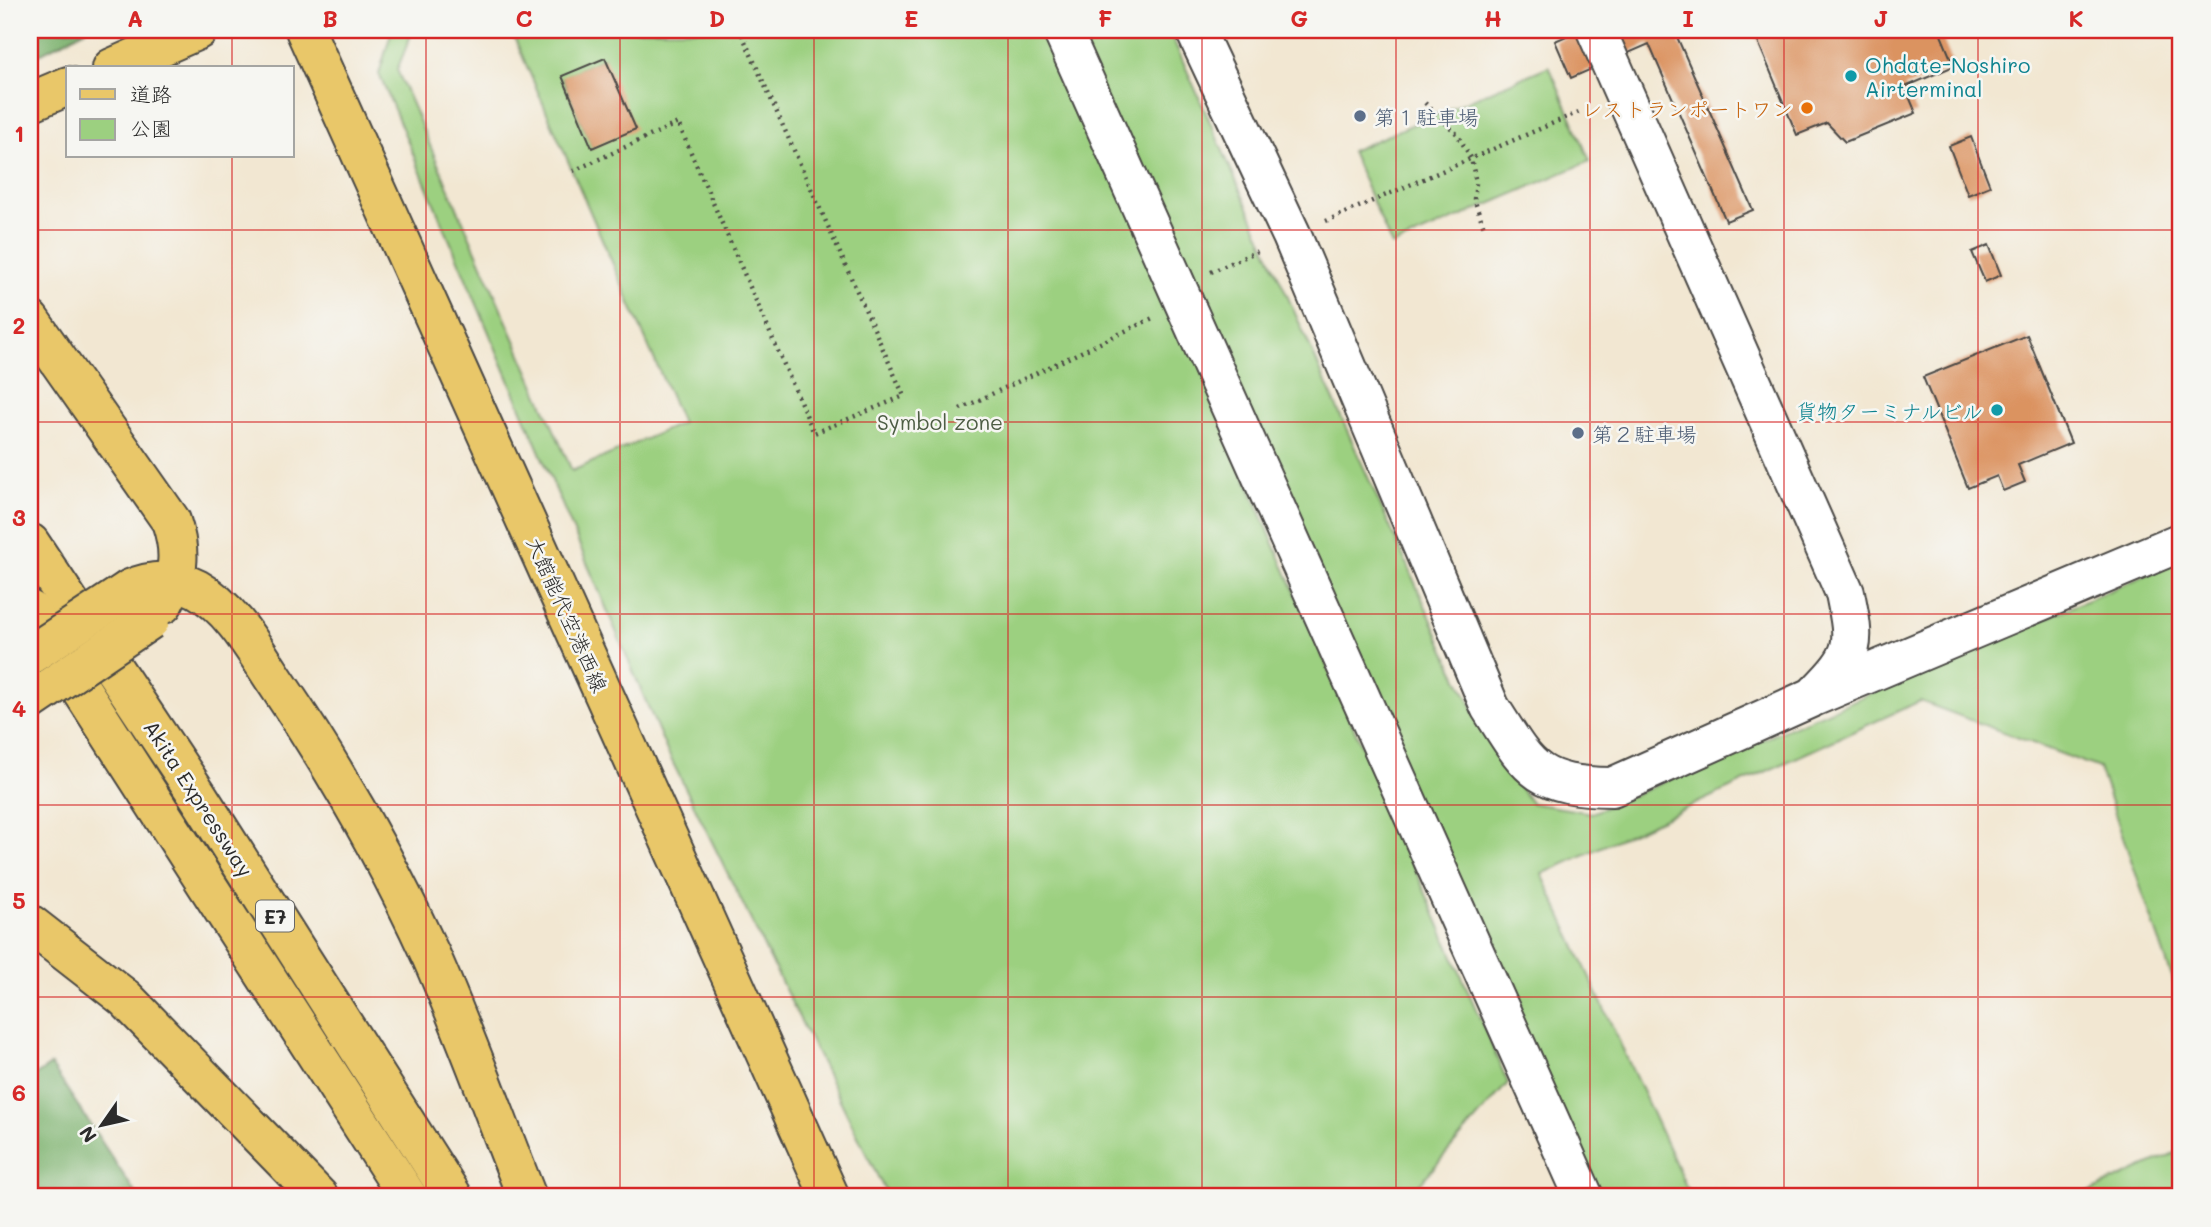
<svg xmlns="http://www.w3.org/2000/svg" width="2211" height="1227" font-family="Mali,'Klee One',sans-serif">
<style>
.green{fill:#9cd080;stroke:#647e56;stroke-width:2;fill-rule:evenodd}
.forest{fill:#7db26e;stroke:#546e4c;stroke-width:2}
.building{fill:#db9361}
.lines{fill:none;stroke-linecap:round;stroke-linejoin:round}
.minor-casing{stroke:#494744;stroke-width:42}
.major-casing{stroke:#494744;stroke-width:42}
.highway-casing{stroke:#494744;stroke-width:42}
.path{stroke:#494744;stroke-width:4.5;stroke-dasharray:2 5;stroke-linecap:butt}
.minor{stroke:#fff;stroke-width:38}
.major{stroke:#e9c769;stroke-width:38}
.highway{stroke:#e9c769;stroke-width:38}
.highway-bridge-casing{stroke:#494744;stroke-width:42;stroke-linecap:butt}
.highway-bridge{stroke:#e9c769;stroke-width:38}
.grid{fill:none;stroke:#d62828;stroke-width:2;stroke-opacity:0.55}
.culture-dot{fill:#0f9aa8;stroke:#f6f6f2;stroke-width:2.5}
.food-dot{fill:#e8710a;stroke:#f6f6f2;stroke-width:2.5}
.service-dot{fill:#5c6f8a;stroke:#f6f6f2;stroke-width:2.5}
.labels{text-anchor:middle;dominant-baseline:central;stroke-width:5;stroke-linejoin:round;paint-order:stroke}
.shield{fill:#f6f6f2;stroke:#686867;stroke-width:2}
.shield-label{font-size:19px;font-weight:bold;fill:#2b2b2b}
.culture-label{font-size:21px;fill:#0d838f;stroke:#f6f6f2;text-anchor:start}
.food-label{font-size:21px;fill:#c56008;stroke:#f6f6f2;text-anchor:end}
.service-label{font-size:21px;fill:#4e5e75;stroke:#f6f6f2;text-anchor:start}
.park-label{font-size:21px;fill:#4d5d44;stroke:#f6f6f2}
.street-label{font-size:21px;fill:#2b2b2b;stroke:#f6f6f2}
.neatline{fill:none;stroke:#d62828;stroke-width:2.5}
.grid-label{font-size:23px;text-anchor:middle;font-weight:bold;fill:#d62828}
</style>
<rect width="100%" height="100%" fill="#f6f6f2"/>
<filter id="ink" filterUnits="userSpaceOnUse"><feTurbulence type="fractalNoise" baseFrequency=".0143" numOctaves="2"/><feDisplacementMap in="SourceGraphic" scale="14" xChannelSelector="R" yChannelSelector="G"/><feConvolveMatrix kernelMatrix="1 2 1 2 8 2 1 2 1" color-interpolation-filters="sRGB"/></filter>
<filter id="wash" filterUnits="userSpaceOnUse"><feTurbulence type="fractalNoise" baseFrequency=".00686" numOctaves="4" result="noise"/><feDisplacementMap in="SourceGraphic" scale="28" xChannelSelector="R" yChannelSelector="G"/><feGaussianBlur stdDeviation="1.57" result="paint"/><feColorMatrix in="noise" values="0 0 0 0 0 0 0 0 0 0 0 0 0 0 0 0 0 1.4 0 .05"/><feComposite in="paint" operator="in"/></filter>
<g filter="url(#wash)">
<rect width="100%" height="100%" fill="#f2e7d2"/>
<g class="green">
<path d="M 392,30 L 413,30 L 397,70 L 572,471 L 682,423 L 511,30 L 1169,30 L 1452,666 L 1492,747 L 1531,803 L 1592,813 L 2181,560 L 2181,1003 L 2099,768 L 1920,701 L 1542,874 L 1691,1197 L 1601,1197 L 1228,438 L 1508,1083 L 1408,1197 L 888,1197 L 667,751 L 379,74 ZM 604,58 L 592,147 L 562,77 Z"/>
<polygon points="1549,66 1590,161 1392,246 1351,151"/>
<polygon points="2181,1150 2181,1197 2078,1197"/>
</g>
<g class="forest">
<polygon points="30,30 86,30 34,57 30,56"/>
<polygon points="51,1065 138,1197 30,1197 30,1079"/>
</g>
<g id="blocks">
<g class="building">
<polygon points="1580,30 1674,30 1753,210 1726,221 1649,44 1571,78 1555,41"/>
<polygon points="1753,30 1939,30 1954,66 1905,87 1916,113 1845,142 1827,123 1797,135"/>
<polygon points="605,58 636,129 592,148 562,76"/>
<polygon points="1971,137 1990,186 1968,195 1949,146"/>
<polygon points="1989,245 2001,275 1985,282 1972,252"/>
<polygon points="2027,335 2071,443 2018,465 2025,482 2003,491 1997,476 1968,488 1923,377"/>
</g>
</g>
</g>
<g filter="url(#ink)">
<use href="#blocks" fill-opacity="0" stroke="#494744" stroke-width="2"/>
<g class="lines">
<g class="minor-casing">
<g id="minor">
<polyline points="1062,30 1584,1197"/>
<path d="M 1195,30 L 1292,236 L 1490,707 C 1529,768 1534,786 1612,787 L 1813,697 L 2181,542"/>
<path d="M 1596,30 L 1845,593 C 1856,647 1856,653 1817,693"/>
</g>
</g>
<g class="major-casing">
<polyline id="major" points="305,30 830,1197"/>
</g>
<g class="highway-casing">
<g id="highway">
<polyline points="112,68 198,30"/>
<polyline points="30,102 68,86"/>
<path d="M 30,320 L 171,521 C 182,554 179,574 163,604"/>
<polyline points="30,543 197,794 453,1197"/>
<path d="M 130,589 C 150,580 176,578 197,589 C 233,609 255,651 278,685 C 336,770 388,862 431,956 C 466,1035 495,1117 527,1197"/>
<polyline points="30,610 408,1197"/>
<polyline points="30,924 125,998 319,1197"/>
</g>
</g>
<g class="path">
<polyline points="1425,103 1457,134 1471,158 1476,183 1474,199 1485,230"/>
<polyline points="573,171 678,123 814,433 904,396 740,30"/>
<polyline points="1326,221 1579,112"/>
<polyline points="1211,272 1260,250"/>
<polyline points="960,409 1153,318"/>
</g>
<use href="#minor" class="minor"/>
<use href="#major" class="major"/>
<use href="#highway" class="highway"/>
<g class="highway-bridge-casing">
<g id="highway-bridge">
<polyline points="30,655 130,589"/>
<polyline points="30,701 150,620"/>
</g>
</g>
<use href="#highway-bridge" class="highway-bridge"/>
</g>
</g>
<path class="grid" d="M 232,30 L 232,68M 426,30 L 426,1197M 620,30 L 620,1197M 814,30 L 814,1197M 1008,30 L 1008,1197M 1202,30 L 1202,1197M 1396,30 L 1396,1197M 1590,30 L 1590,1197M 1784,30 L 1784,1197M 1978,30 L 1978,1197M 232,156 L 232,1197M 30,230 L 2181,230M 30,422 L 2181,422M 30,614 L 2181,614M 30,805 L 2181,805M 30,997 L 2181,997"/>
<g class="culture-dot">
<circle cx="1851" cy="76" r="7"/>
<circle cx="1997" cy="410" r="7"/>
</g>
<circle class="food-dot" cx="1807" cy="108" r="7"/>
<g class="service-dot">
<circle cx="1360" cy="116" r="7"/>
<circle cx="1578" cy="433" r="7"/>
</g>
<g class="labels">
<rect class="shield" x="256" y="900.5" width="38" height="31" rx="5"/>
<g class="shield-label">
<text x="275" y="916">E7</text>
</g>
<g class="culture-label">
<text x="1865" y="64">Ohdate-Noshiro<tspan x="1865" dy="24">Airterminal</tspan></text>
<text x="1983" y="410" text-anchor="end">貨物ターミナルビル</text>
</g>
<g class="food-label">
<text x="1793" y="108">レストランポートワン</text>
</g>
<g class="service-label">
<text x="1374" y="116">第１駐車場</text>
<text x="1592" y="433">第２駐車場</text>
</g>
<g class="park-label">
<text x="940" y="421">Symbol zone</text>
</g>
<g class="street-label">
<text transform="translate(568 614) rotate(66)">大館能代空港西線</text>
<text transform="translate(199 798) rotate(57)">Akita Expressway</text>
</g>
</g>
<rect width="2211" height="1227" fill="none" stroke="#f6f6f2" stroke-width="77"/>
<rect x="66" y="66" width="228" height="91" fill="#f6f6f2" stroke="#a5a5a2" stroke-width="2"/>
<rect x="80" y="89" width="35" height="10" fill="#e9c769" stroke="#a5a5a2" stroke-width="2"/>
<text x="130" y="102" font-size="21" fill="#2b2b2b">道路</text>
<rect x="80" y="119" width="35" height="21" fill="#9cd080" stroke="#a5a5a2" stroke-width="2"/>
<text x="130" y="136" font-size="21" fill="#2b2b2b">公園</text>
<g transform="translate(102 1125) rotate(236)" stroke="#f6f6f2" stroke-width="5" paint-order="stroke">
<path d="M0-5L12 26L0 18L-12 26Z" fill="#2b2b2b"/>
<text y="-10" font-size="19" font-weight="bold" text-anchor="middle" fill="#2b2b2b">N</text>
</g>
<rect x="38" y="38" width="2134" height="1150" class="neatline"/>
<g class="grid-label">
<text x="135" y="27">A</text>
<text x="330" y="27">B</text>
<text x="524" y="27">C</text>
<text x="717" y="27">D</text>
<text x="911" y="27">E</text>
<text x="1105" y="27">F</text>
<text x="1299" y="27">G</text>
<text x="1493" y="27">H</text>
<text x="1688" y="27">I</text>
<text x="1881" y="27">J</text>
<text x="2076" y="27">K</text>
<text x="19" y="142">1</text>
<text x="19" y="334">2</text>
<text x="19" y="526">3</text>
<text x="19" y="717">4</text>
<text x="19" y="909">5</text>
<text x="19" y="1101">6</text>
</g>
</svg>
